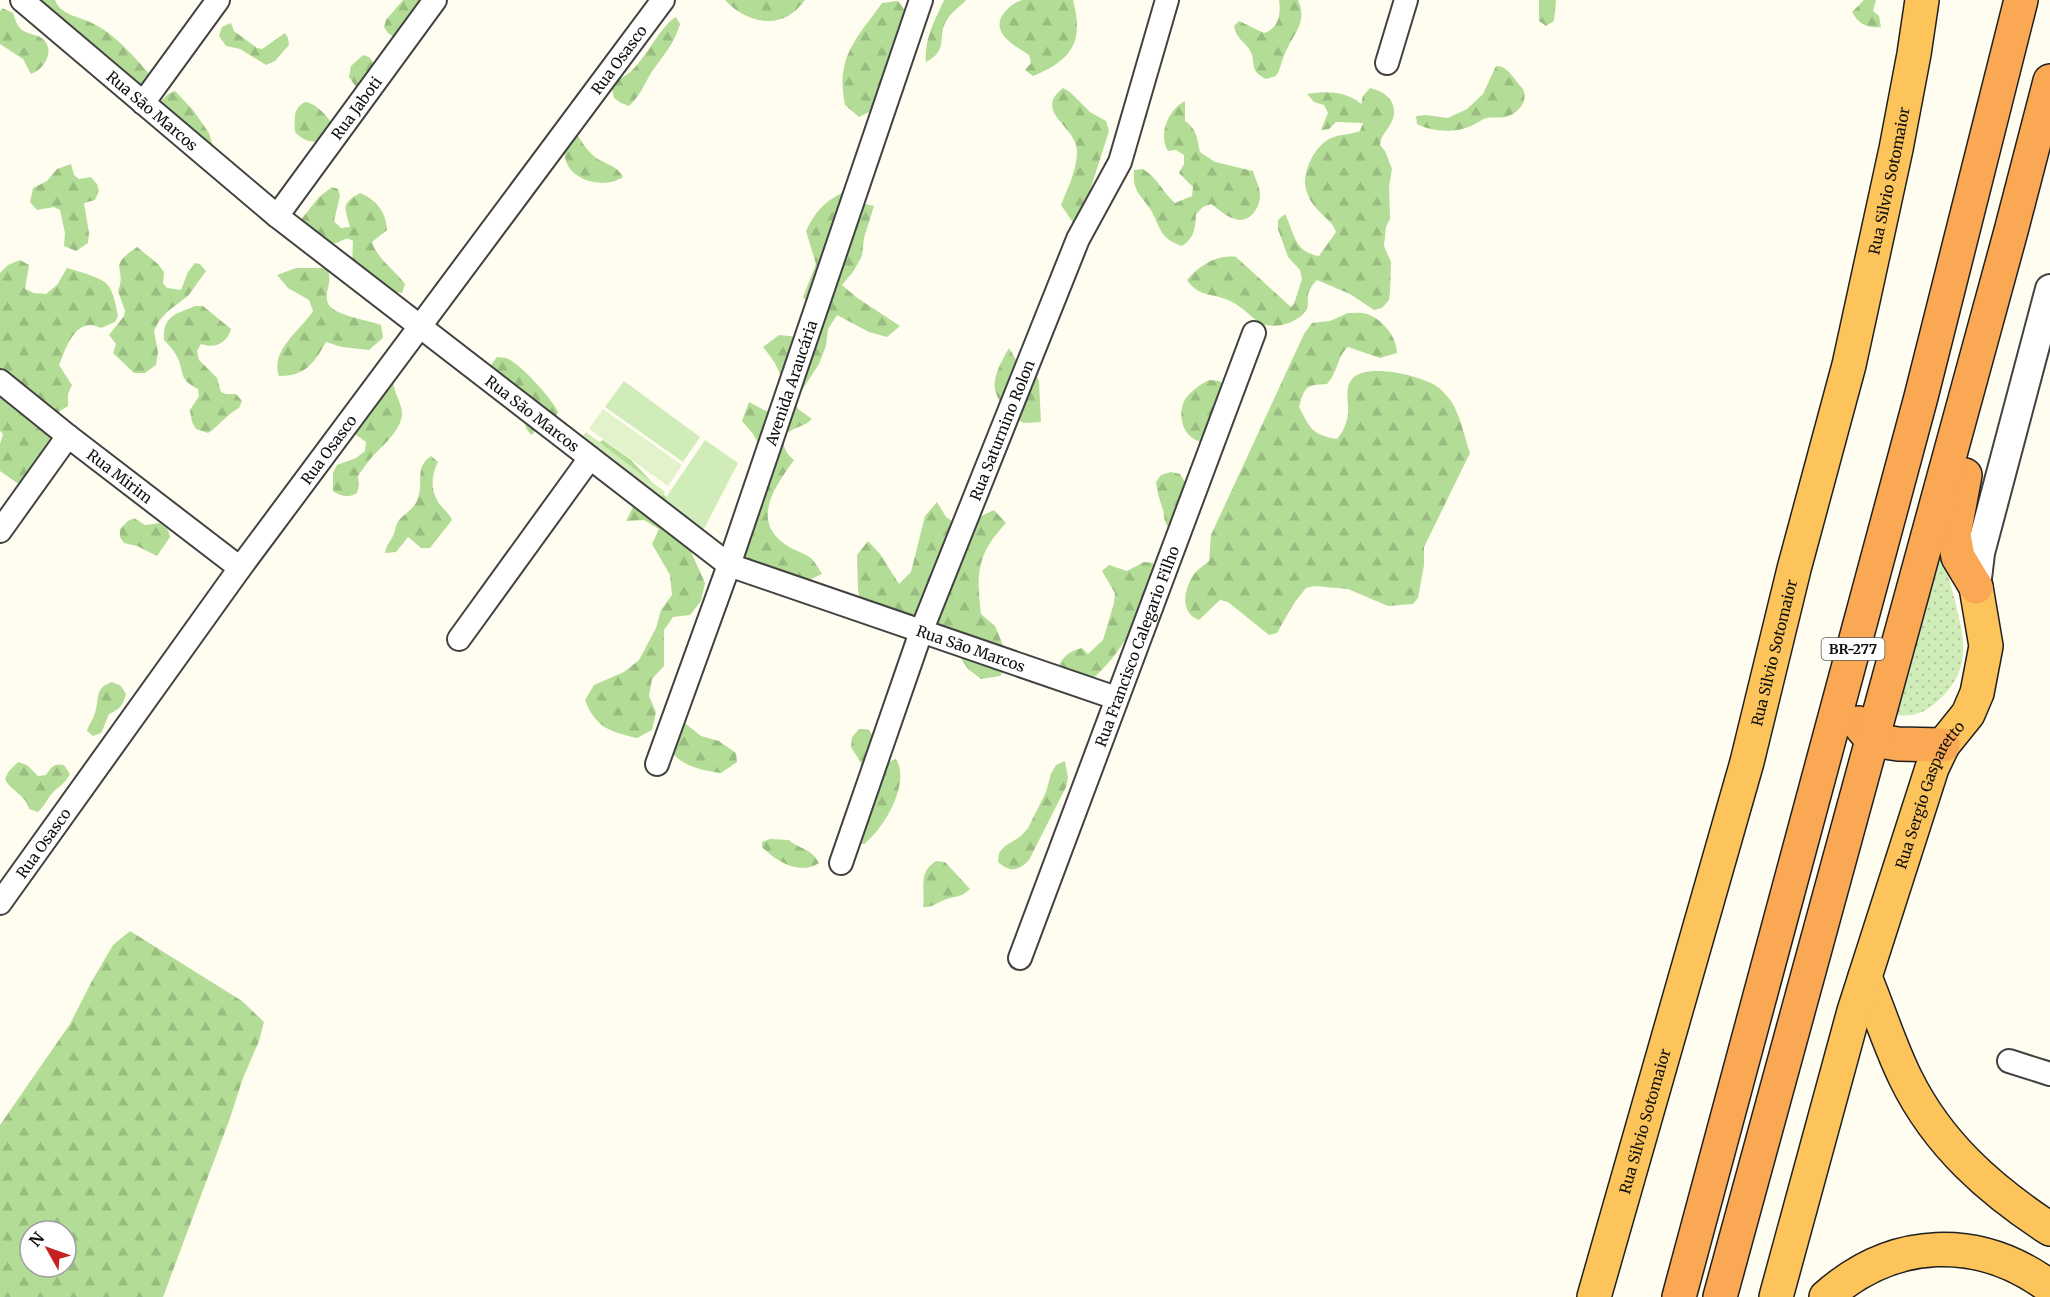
<svg xmlns="http://www.w3.org/2000/svg" width="2050" height="1297" font-family="Merriweather,serif">
<style>
.grass{fill:url(#grass-dots)}
.forest{fill:url(#forest-firs);fill-rule:evenodd}
.park{fill:#d0ecb8}
.pitch{fill:#e2f2ca}
.lines{fill:none;stroke-linecap:round;stroke-linejoin:round}
.minor-casing{stroke:#424242;stroke-width:26}
.tertiary-casing{stroke:#424242;stroke-width:32}
.trunk-casing{stroke:#202020;stroke-width:36}
.motorway-casing{stroke:#202020;stroke-width:36}
.minor{stroke:#fff;stroke-width:22}
.tertiary{stroke:#fff;stroke-width:28}
.trunk{stroke:#fcc45a;stroke-width:33}
.motorway{stroke:#faa853;stroke-width:33}
.labels{text-anchor:middle;dominant-baseline:central;stroke-width:6;stroke-linejoin:round;paint-order:stroke}
.shield{fill:#fff;stroke:#575757;stroke-width:1.5}
.shield-label{font-size:14px;font-weight:bold;fill:#0f0f0f}
.street-label{font-size:15px;fill:#0f0f0f;stroke:#fff}
</style>
<defs>
<pattern id="grass-dots" width="8" height="8" patternUnits="userSpaceOnUse" patternTransform="scale(1.5)"><rect width="8" height="8" fill="#d0ecb8"/><path d="M2 2h.1M6 6h.1" fill="none" stroke="#b1c99d" stroke-width="1.8" stroke-linecap="round"/></pattern>
<pattern id="forest-firs" width="22" height="20" patternUnits="userSpaceOnUse" patternTransform="scale(1.5)"><rect width="22" height="20" fill="#b3dd96"/><path d="M5 1l3.5 6h-7zM16 11l3.5 6h-7z" fill="#99bc80"/></pattern>
</defs>
<rect width="100%" height="100%" fill="#fffdf0"/>
<path class="grass" d="M 1942,547 C 1946,565 1950,583 1955,601 C 1964,638 1972,666 1943,696 C 1926,713 1916,717 1893,715 Z"/>
<g class="forest">
<path d="M 33,0 L 55,0 C 61,15 77,16 90,22 C 116,34 134,57 153,78 L 141,91 Z"/>
<polygon points="403,0 431,0 398,40 388,33 384,27 386,20"/>
<path d="M 725,0 L 805,0 C 801,5 796,11 791,14 C 769,29 741,18 725,0 Z"/>
<path d="M 944,0 L 966,0 C 960,7 951,12 946,21 C 937,38 949,50 926,62 C 924,39 935,20 944,0 Z"/>
<path d="M 1023,0 L 1073,0 C 1084,41 1073,60 1033,76 L 1025,70 L 1031,63 L 1029,55 C 1015,46 989,32 1004,13 C 1010,6 1014,2 1023,0 Z"/>
<path d="M 1279,0 L 1298,0 C 1307,22 1296,30 1287,49 C 1282,58 1281,68 1276,76 L 1266,79 C 1264,78 1259,75 1258,74 C 1252,68 1254,62 1252,55 C 1248,42 1237,42 1234,26 L 1239,21 L 1264,33 C 1279,28 1281,15 1279,0 Z"/>
<polygon points="1539,0 1556,0 1554,21 1546,26 1539,21"/>
<path d="M 1864,0 L 1876,0 L 1873,11 L 1879,16 L 1881,27 C 1866,28 1859,24 1852,12 Z"/>
<path d="M 898,1 L 909,15 L 899,48 L 888,62 L 889,80 L 875,109 L 859,117 L 845,105 C 843,93 841,80 844,68 C 848,44 869,22 882,3 Z"/>
<path d="M 2,8 L 13,13 C 15,19 17,26 22,30 C 29,35 38,34 44,40 C 55,51 44,70 31,74 L 23,59 L 0,44 L 0,12 Z"/>
<path d="M 676,17 L 680,24 C 675,42 664,55 653,70 C 645,82 641,95 629,106 L 621,103 L 614,98 L 612,88 L 614,79 C 637,81 656,28 676,17 Z"/>
<polygon points="231,23 234,31 257,48 262,49 285,33 288,38 289,45 275,61 266,65 240,49 226,46 219,36 222,27"/>
<polygon points="363,55 369,57 374,63 375,74 364,88 356,87 349,77 351,66"/>
<path d="M 1496,66 C 1505,66 1509,72 1514,78 C 1517,82 1520,86 1523,89 C 1529,102 1517,114 1506,117 C 1499,118 1493,117 1487,118 C 1481,119 1477,124 1471,126 C 1456,133 1432,132 1417,124 L 1416,116 L 1426,115 L 1448,118 L 1467,109 L 1483,94 Z"/>
<path d="M 1063,88 L 1070,92 L 1090,112 L 1106,121 L 1109,131 L 1085,206 L 1074,224 L 1061,205 C 1068,188 1077,169 1077,151 C 1077,126 1032,112 1063,88 Z"/>
<path d="M 1370,88 C 1388,92 1400,105 1391,123 C 1387,131 1381,135 1380,145 L 1385,151 L 1392,169 L 1389,187 L 1390,218 L 1386,227 L 1384,246 L 1391,262 L 1390,291 L 1389,300 L 1382,308 L 1374,310 L 1350,294 L 1317,280 C 1313,284 1309,289 1308,295 C 1307,301 1309,303 1307,309 C 1303,316 1296,320 1289,323 C 1257,333 1255,314 1232,302 C 1214,292 1200,299 1187,280 C 1199,266 1217,254 1236,257 L 1291,307 L 1294,304 L 1302,279 L 1300,270 L 1288,257 L 1278,229 L 1278,220 L 1285,214 C 1295,234 1294,252 1319,256 L 1336,232 C 1332,220 1320,215 1313,204 C 1309,199 1305,189 1305,183 C 1305,167 1315,147 1329,139 C 1338,134 1350,135 1360,131 L 1363,123 L 1336,122 L 1329,129 L 1321,130 L 1328,113 L 1324,105 L 1314,102 L 1307,94 C 1327,91 1345,91 1361,104 L 1363,96 Z"/>
<polygon points="175,91 193,110 209,133 213,146 209,149 158,104 168,94"/>
<path d="M 1185,101 L 1185,121 C 1197,129 1197,138 1200,152 L 1215,162 L 1253,171 C 1255,178 1259,186 1260,193 C 1261,207 1250,224 1235,219 C 1226,217 1219,209 1211,204 L 1203,207 L 1196,214 C 1195,229 1195,237 1182,246 C 1161,239 1161,230 1152,212 C 1142,195 1132,193 1134,170 L 1143,169 C 1158,178 1163,193 1175,203 L 1192,196 L 1193,187 L 1179,173 L 1184,164 L 1184,155 L 1176,150 L 1168,151 C 1158,134 1168,110 1185,101 Z"/>
<path d="M 305,102 C 319,104 330,120 337,131 C 323,144 308,146 295,132 C 295,119 292,109 305,102 Z"/>
<path d="M 574,129 C 580,139 586,150 595,157 C 606,165 617,165 623,177 C 608,188 578,183 568,166 C 565,160 564,153 563,147 Z"/>
<polygon points="71,164 74,175 79,179 91,177 97,184 99,191 95,200 84,203 89,233 88,243 76,251 64,246 65,233 60,210 54,207 37,210 30,202 33,188 47,181 57,169"/>
<path d="M 332,187 L 338,189 L 340,196 L 334,221 L 341,228 L 350,227 C 345,208 340,204 360,193 C 377,200 386,212 387,230 L 372,242 C 378,260 394,269 405,284 L 402,293 L 388,291 L 352,268 L 353,241 C 345,236 344,241 336,243 C 332,244 326,244 322,244 L 300,221 L 319,197 Z"/>
<path d="M 842,193 L 857,202 L 874,206 L 864,238 L 862,256 L 853,272 L 842,285 L 856,297 L 900,326 L 887,337 L 869,332 L 837,315 L 828,329 L 826,346 L 819,364 L 795,401 L 798,409 L 812,419 C 805,426 799,426 790,431 C 777,438 785,453 794,460 C 775,487 750,520 786,545 C 793,550 804,553 811,558 C 815,562 819,569 822,574 L 807,581 L 744,574 L 745,538 L 762,450 L 753,434 L 742,421 L 749,402 L 764,410 L 781,414 C 783,381 785,374 763,347 L 779,335 L 798,337 L 815,311 L 803,297 L 816,264 L 806,231 C 815,212 824,202 842,193 Z"/>
<path d="M 137,247 L 158,264 L 164,272 L 163,283 L 167,288 L 181,290 L 188,272 L 195,263 L 200,264 L 206,271 L 188,296 L 168,311 L 159,321 L 154,331 L 158,352 L 156,365 L 145,373 L 134,373 L 113,353 L 116,344 L 109,335 L 124,316 L 125,311 L 118,291 C 128,266 105,269 137,247 Z"/>
<path d="M 20,260 L 29,265 L 25,289 L 34,293 L 46,294 L 57,285 L 67,268 C 77,271 100,277 107,284 C 114,292 116,307 118,316 L 115,322 L 101,328 C 76,315 66,348 59,365 L 72,385 L 68,394 L 68,406 L 52,416 L 0,379 L 0,273 L 8,265 Z"/>
<path d="M 296,268 L 327,268 C 333,282 326,286 327,300 C 328,315 368,320 381,325 L 383,338 L 369,350 L 342,347 L 326,342 C 314,363 306,376 279,376 C 270,350 300,331 313,311 L 309,300 L 288,288 L 277,275 Z"/>
<path d="M 195,306 L 203,306 L 231,329 C 227,343 215,349 201,344 L 197,351 L 199,360 L 217,378 L 221,392 L 226,394 L 236,394 L 242,401 L 239,408 C 226,415 220,425 208,433 L 196,429 L 192,422 L 190,410 L 199,396 L 198,389 C 181,380 184,377 179,361 C 176,353 170,346 164,340 C 163,315 175,315 195,306 Z"/>
<path d="M 1348,313 C 1354,313 1361,312 1367,314 C 1382,319 1397,337 1397,353 L 1380,358 L 1348,347 C 1337,356 1338,373 1327,384 C 1306,385 1305,386 1299,407 C 1310,428 1312,435 1337,439 C 1343,432 1347,423 1348,414 C 1349,402 1344,389 1352,379 C 1366,362 1424,376 1439,388 C 1443,391 1448,397 1451,401 C 1460,414 1465,439 1470,453 L 1424,547 L 1424,565 L 1418,598 L 1413,604 L 1388,606 L 1348,589 L 1314,586 L 1306,588 L 1294,603 L 1277,633 L 1269,635 L 1228,602 L 1220,600 L 1199,620 C 1179,612 1184,589 1194,574 C 1198,569 1204,565 1209,561 L 1211,535 L 1304,334 L 1312,323 L 1330,321 Z"/>
<path d="M 1009,348 L 1022,370 L 1032,365 L 1039,381 L 1041,422 L 1023,423 C 989,396 987,386 1009,348 Z"/>
<path d="M 497,357 C 497,357 506,358 506,358 C 520,363 552,399 558,412 L 554,422 L 538,429 L 531,435 L 526,428 L 524,419 L 491,365 Z"/>
<path d="M 393,379 C 393,393 403,404 402,415 C 400,432 382,446 372,457 C 367,463 362,470 358,476 L 359,485 L 357,493 C 348,498 342,497 333,491 L 333,473 L 337,465 L 356,458 L 365,451 L 366,442 L 352,432 Z"/>
<path d="M 1209,380 L 1219,381 L 1226,386 L 1202,442 C 1184,439 1177,418 1184,401 C 1188,393 1201,384 1209,380 Z"/>
<polygon points="0,392 53,439 20,485 0,471 0,444 3,434 0,431"/>
<path d="M 603,440 L 631,460 L 667,498 L 705,583 L 701,601 L 690,615 L 673,617 L 664,630 L 664,666 L 652,679 L 649,696 L 656,712 L 652,730 L 637,738 C 610,732 595,727 585,700 L 594,685 L 624,672 L 639,660 L 656,628 L 661,610 L 672,595 L 670,575 L 652,544 L 659,529 L 644,520 L 626,521 L 634,505 L 588,450 Z"/>
<path d="M 431,456 L 438,462 C 432,473 430,488 437,500 C 441,508 448,511 452,520 L 430,548 L 421,548 L 408,537 L 396,552 L 385,553 C 387,543 389,544 393,536 C 396,530 395,525 400,519 C 407,512 415,508 418,498 C 424,480 414,468 431,456 Z"/>
<path d="M 1171,472 L 1180,474 L 1185,482 L 1192,486 L 1176,525 L 1167,526 C 1163,518 1165,514 1162,507 C 1159,498 1157,491 1156,482 L 1161,475 Z"/>
<path d="M 937,502 L 946,517 L 960,526 L 994,510 L 1006,523 C 977,554 976,573 981,614 L 995,626 L 1010,662 L 1000,676 L 981,679 L 968,669 L 958,654 L 924,617 L 906,616 L 862,608 L 858,590 L 857,555 L 868,541 L 880,554 L 899,584 L 911,572 L 925,516 Z"/>
<polygon points="134,518 145,525 160,523 168,530 170,537 157,556 137,546 124,543 120,537 120,529 128,521"/>
<path d="M 1144,562 L 1153,563 L 1155,573 C 1136,620 1128,648 1088,683 L 1057,674 C 1058,660 1068,651 1082,648 L 1088,654 L 1103,640 L 1114,603 L 1115,593 L 1102,571 L 1109,565 L 1127,571 Z"/>
<path d="M 112,682 L 121,686 L 126,694 C 123,705 120,709 109,714 L 101,733 L 93,736 L 87,731 C 89,724 93,720 95,713 C 100,698 94,688 112,682 Z"/>
<path d="M 672,713 L 701,736 L 719,741 L 736,753 L 737,762 L 721,773 C 693,769 677,764 662,740 C 656,729 657,724 663,714 Z"/>
<path d="M 859,729 L 869,730 L 874,738 L 884,764 L 896,759 C 911,783 884,829 864,844 L 855,843 L 863,773 L 861,763 L 851,747 L 852,737 Z"/>
<path d="M 1065,761 L 1068,778 L 1066,787 L 1029,860 C 1019,871 1010,873 998,862 L 999,853 L 1005,846 L 1021,836 L 1028,828 L 1046,792 L 1051,774 L 1056,765 Z"/>
<path d="M 18,762 L 27,765 L 38,776 L 46,775 C 52,766 54,763 64,765 L 70,774 C 64,786 56,787 50,796 C 46,802 43,807 38,812 L 29,809 C 27,796 11,791 5,779 L 9,771 Z"/>
<path d="M 770,839 L 789,840 C 800,850 810,847 819,863 C 800,876 776,861 762,847 L 762,842 Z"/>
<path d="M 936,861 L 945,862 L 970,889 C 962,897 956,896 947,899 C 937,902 933,908 923,907 C 926,888 917,873 936,861 Z"/>
<path d="M 130,931 L 242,1001 L 264,1022 L 259,1041 L 243,1078 L 230,1118 L 163,1297 L 0,1297 L 0,1125 L 70,1024 L 92,981 L 113,945 ZM 30,1231 L 66,1231 L 66,1267 L 30,1267 Z"/>
</g>
<g class="park">
<polygon points="624,381 700,437 683,462 605,407"/>
<polygon points="586,432 665,492 658,503 578,442"/>
<polygon points="705,440 738,463 704,529 663,502"/>
</g>
<polygon class="pitch" points="603,409 682,465 668,486 589,429"/>
<g class="lines">
<g class="minor-casing">
<g id="minor">
<path id="s1" d="M 22,0 L 277,216 L 729,565 L 1116,698"/>
<polyline points="1387,63 1406,0"/>
<polyline points="143,103 218,0"/>
<path id="s2" d="M 277,216 L 435,0"/>
<path id="s3" d="M 0,381 L 68,436 L 240,568"/>
<polyline points="0,531 68,436"/>
<polyline points="459,639 590,458"/>
<path id="s4" d="M 657,764 L 729,565 L 921,0"/>
<path id="s5" d="M 841,863 L 921,632 L 1078,239 L 1120,162 L 1167,0"/>
<path id="s6" d="M 0,903 L 240,568 L 663,0"/>
<path id="s7" d="M 1020,958 L 1254,333"/>
<polyline points="2009,1061 2050,1074"/>
</g>
</g>
<g class="tertiary-casing">
<polyline id="tertiary" points="1976,587 1980,553 2050,289"/>
</g>
<g class="trunk-casing">
<g id="trunk">
<path d="M 1865,977 C 1879,1011 1890,1047 1906,1079 C 1938,1144 1990,1190 2050,1229"/>
<path id="s8" d="M 1594,1297 L 1747,762 L 1794,569 L 1849,365 L 1896,149 L 1914,54 L 1922,0"/>
<path id="s9" d="M 1776,1297 L 1854,1011 L 1932,768 L 1943,745 L 1968,714 L 1977,693 L 1986,646 L 1976,587"/>
<path d="M 1826,1297 C 1893,1237 1979,1234 2050,1287"/>
</g>
</g>
<g class="motorway-casing">
<g id="motorway">
<polyline points="1965,475 1954,535 1958,557 1976,587"/>
<polyline points="1858,723 1872,740 1898,744 1943,745"/>
<polyline points="1679,1297 1921,397 2021,0"/>
<polyline points="1720,1297 2011,231 2050,81"/>
</g>
</g>
<use href="#minor" class="minor"/>
<use href="#tertiary" class="tertiary"/>
<use href="#trunk" class="trunk"/>
<use href="#motorway" class="motorway"/>
</g>
<g class="labels">
<rect class="shield" x="1821.5" y="638" width="63" height="22" rx="4.5"/>
<g class="shield-label">
<text x="1853" y="649">BR-277</text>
</g>
<g class="street-label">
<text stroke="none"><textPath href="#s6" startOffset="1046">Rua Osasco</textPath></text>
<text stroke="none"><textPath href="#s2" startOffset="134">Rua Jaboti</textPath></text>
<text stroke="none"><textPath href="#s1" startOffset="171">Rua São Marcos</textPath></text>
<text stroke="none"><textPath href="#s8" startOffset="1155">Rua Silvio Sotomaior</textPath></text>
<text stroke="none"><textPath href="#s4" startOffset="404">Avenida Araucária</textPath></text>
<text stroke="none"><textPath href="#s1" startOffset="657">Rua São Marcos</textPath></text>
<text stroke="none"><textPath href="#s5" startOffset="462">Rua Saturnino Rolon</textPath></text>
<text stroke="none"><textPath href="#s6" startOffset="560">Rua Osasco</textPath></text>
<text stroke="none"><textPath href="#s3" startOffset="153">Rua Mirim</textPath></text>
<text stroke="none"><textPath href="#s7" startOffset="333">Rua Francisco Calegario Filho</textPath></text>
<text stroke="none"><textPath href="#s1" startOffset="1161">Rua São Marcos</textPath></text>
<text stroke="none"><textPath href="#s8" startOffset="669">Rua Silvio Sotomaior</textPath></text>
<text stroke="none"><textPath href="#s9" startOffset="526">Rua Sergio Gasparetto</textPath></text>
<text stroke="none"><textPath href="#s6" startOffset="74">Rua Osasco</textPath></text>
<text stroke="none"><textPath href="#s8" startOffset="183">Rua Silvio Sotomaior</textPath></text>
</g>
</g>
<g transform="translate(48 1249) rotate(310)"><circle r="28" fill="#ffffff" stroke="#9f9f9f" stroke-width="1.5"/>
<path d="M0-4.5L10 22L0 15L-10 22Z" fill="#c62020"/>
<text y="-9" font-size="16" font-weight="bold" text-anchor="middle" fill="#0f0f0f">N</text>
</g>
</svg>
